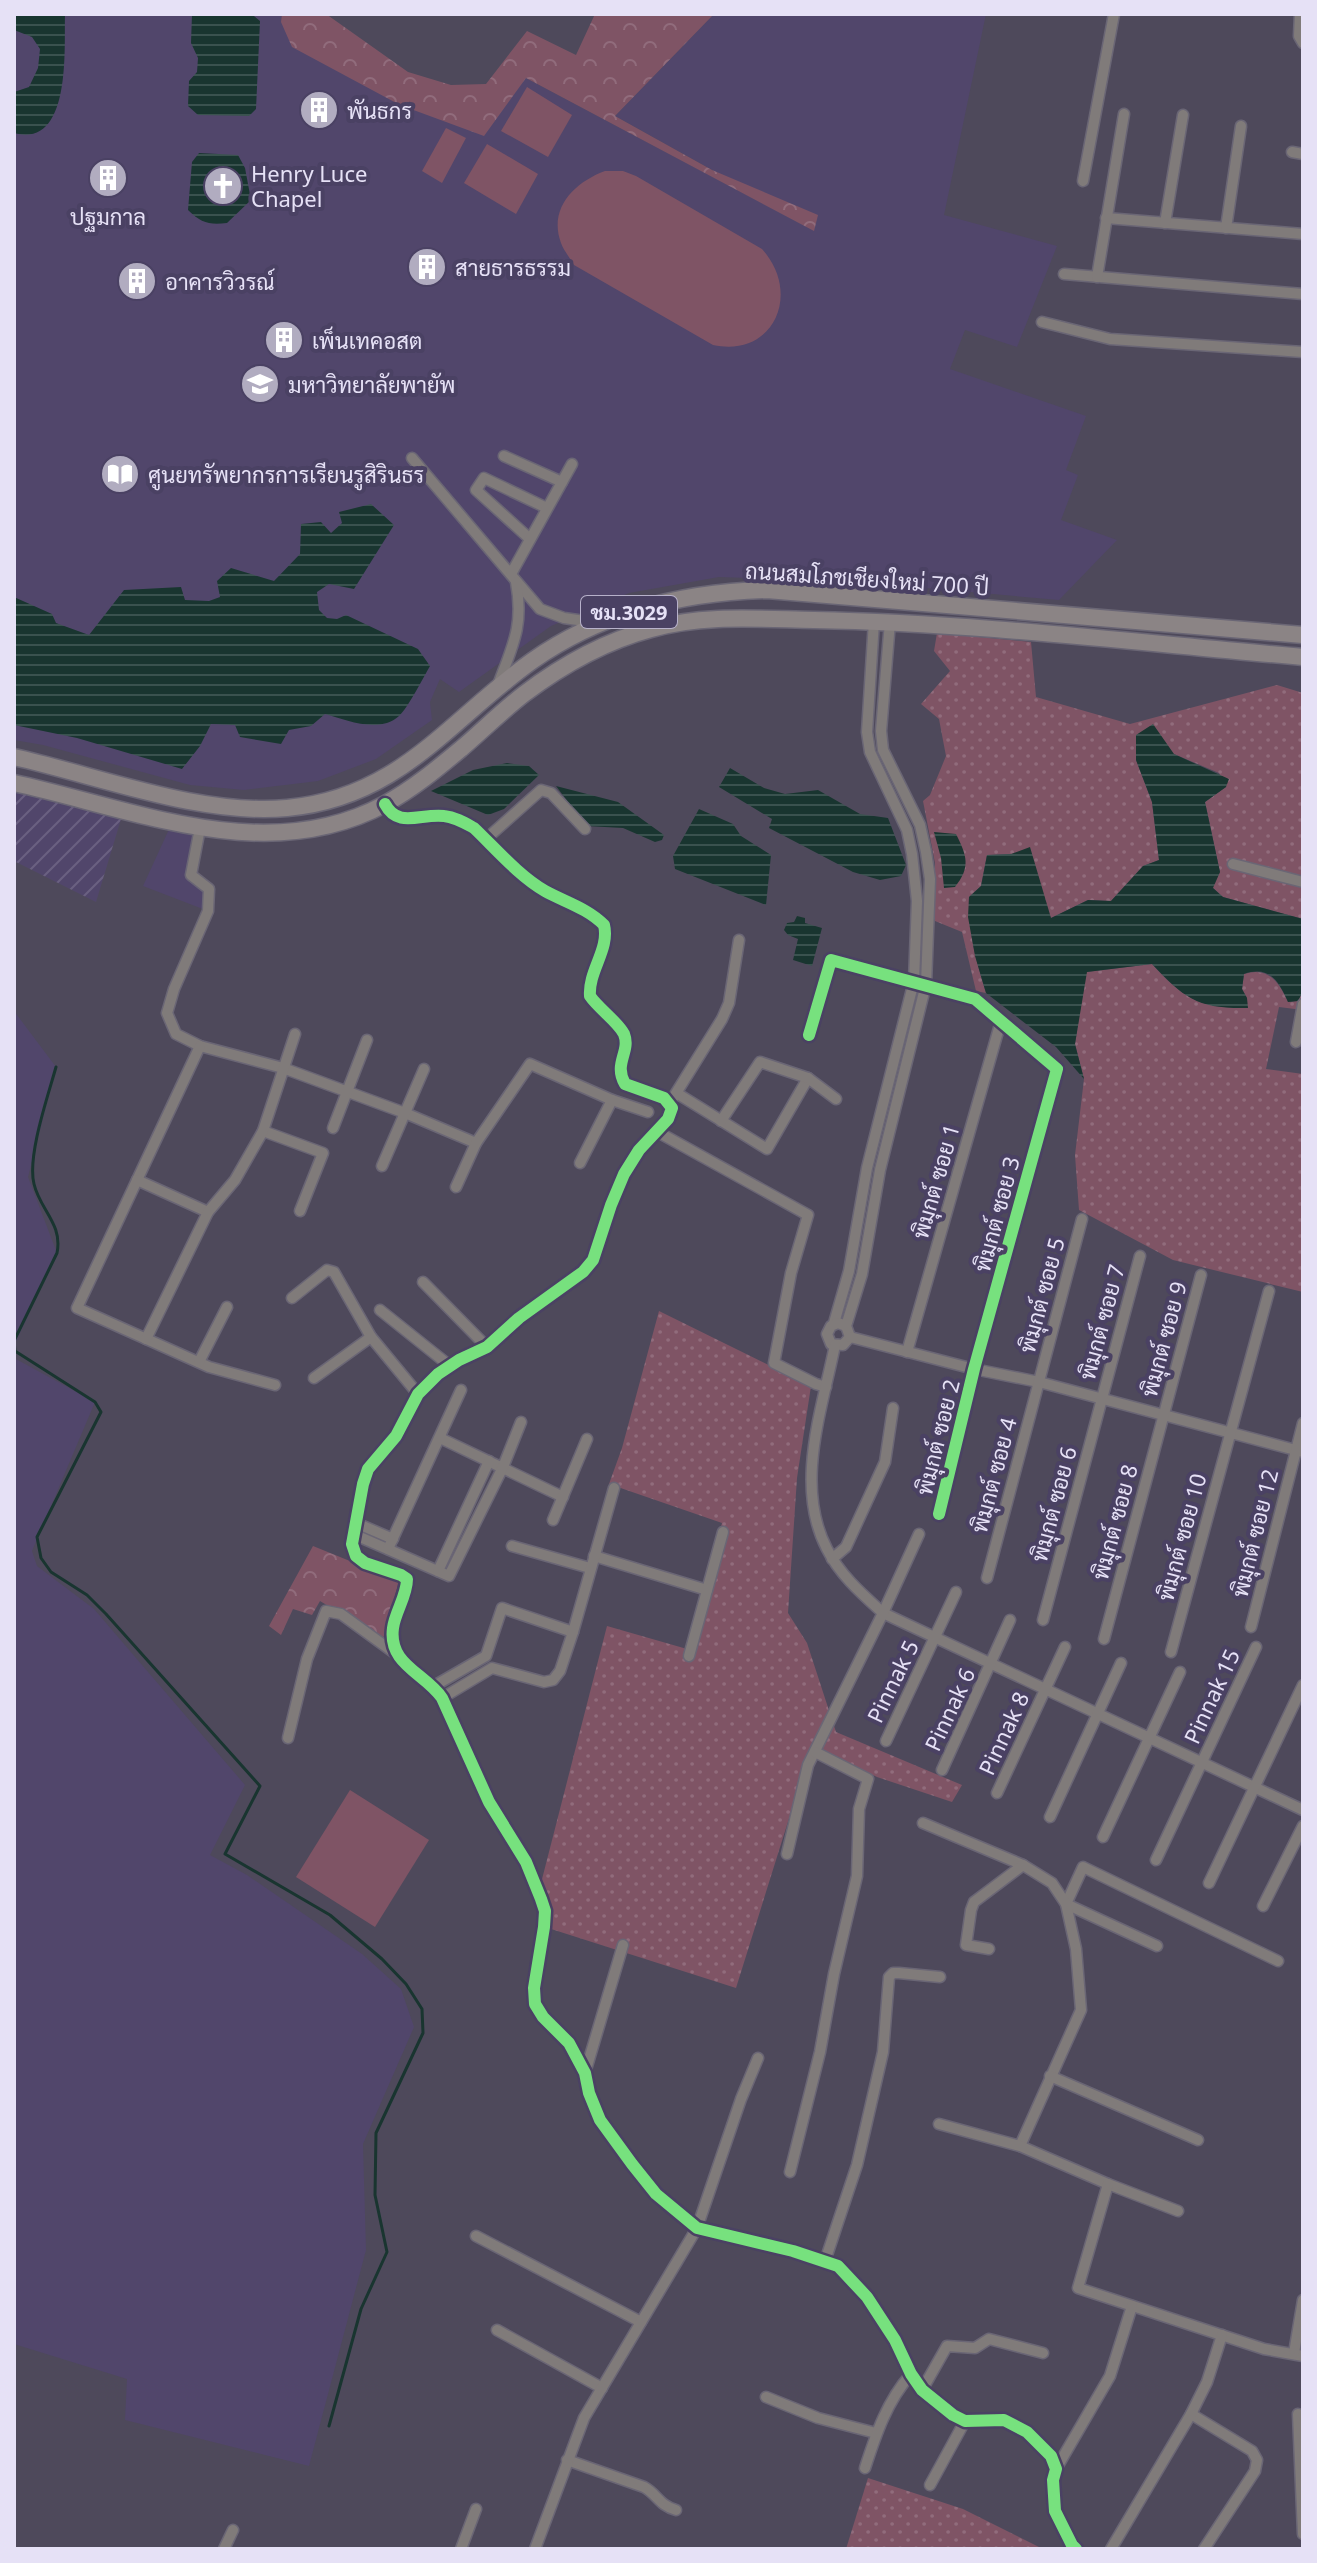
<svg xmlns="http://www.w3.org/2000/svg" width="1317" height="2563" font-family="'Noto Sans',Sarabun,sans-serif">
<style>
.built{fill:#51466b}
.industrial{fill:url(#industrial-furrows)}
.grass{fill:url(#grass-dots)}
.forest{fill:url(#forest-crowns)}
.pitch{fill:#7f5465}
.water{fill:url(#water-rules)}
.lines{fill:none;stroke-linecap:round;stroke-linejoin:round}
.stream{stroke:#193530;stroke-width:3}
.minor-casing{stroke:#6a6675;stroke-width:13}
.primary-casing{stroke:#6a6675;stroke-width:19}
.minor{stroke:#807b7a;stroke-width:10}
.primary{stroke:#8b8485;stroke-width:16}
.cycleway-casing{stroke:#4a4163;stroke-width:17}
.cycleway{stroke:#77e17e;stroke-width:12}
.labels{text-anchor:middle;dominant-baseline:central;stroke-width:8;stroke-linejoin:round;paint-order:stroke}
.shield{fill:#4a4163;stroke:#b7b1ca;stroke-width:2}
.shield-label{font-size:20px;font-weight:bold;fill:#e6e1f6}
.poi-label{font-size:22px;fill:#e6e1f6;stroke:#4a4163;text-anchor:start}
.street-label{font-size:22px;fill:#e6e1f6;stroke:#4a4163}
</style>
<defs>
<pattern id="industrial-furrows" width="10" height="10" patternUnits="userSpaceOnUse" patternTransform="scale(2)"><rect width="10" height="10" fill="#51466b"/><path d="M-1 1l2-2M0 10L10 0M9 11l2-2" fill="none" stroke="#6a6081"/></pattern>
<pattern id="grass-dots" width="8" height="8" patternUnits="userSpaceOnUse" patternTransform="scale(2)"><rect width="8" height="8" fill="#7f5465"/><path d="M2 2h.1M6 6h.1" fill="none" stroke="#916c7c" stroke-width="1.8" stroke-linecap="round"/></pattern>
<pattern id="forest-crowns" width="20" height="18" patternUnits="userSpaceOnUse" patternTransform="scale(2)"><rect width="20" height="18" fill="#7f5465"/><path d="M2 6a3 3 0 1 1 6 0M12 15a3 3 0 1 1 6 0" fill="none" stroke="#916c7c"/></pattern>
<pattern id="water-rules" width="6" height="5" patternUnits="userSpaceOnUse" patternTransform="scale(2)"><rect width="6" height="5" fill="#193530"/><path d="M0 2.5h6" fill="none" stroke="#3a524f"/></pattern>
</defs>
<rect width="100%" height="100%" fill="#4e495b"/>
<g class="built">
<polygon points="14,14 282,14 281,22 400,105 526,78 813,230 712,170 615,116 714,14 986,14 944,215 1057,246 1017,347 965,330 950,369 1086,416 1066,470 1078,475 1061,520 1117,540 1059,600 847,581 719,577 629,593 551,626 459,692 440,679 430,702 432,720 376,759 318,781 244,790 190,785 43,745 14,740"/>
<polygon points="171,825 200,828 191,875 209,889 208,911 143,886"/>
<polygon points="14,1011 56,1067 28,1177 57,1253 14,1346"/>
<polygon points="14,1358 95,1402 32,1551 37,1566 94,1609 245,1785 210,1855 247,1875 362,1954 401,1989 414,2027 363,2144 366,2250 309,2466 125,2420 127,2379 14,2344"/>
</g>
<polygon class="industrial" points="14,792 121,819 96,902 14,861"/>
<g class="grass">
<path d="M 937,633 L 1031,642 L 1036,697 L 1130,724 L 1277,685 L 1303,693 L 1303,919 L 1223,897 L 1212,887 L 1220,872 L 1205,802 L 1226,787 L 1219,773 L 1174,754 L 1136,760 L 1152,802 L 1159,860 L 1143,866 L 1111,901 L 1088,900 L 1051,918 L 1011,854 L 987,855 L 981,886 L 969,897 C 968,931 976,961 986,993 L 976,991 L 962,932 L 935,921 L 935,863 L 923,801 L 930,795 L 946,756 L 939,719 L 921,704 L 950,671 L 934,651 Z"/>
<path d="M 1152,964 C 1182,997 1201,1010 1247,1007 L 1247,998 L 1242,989 L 1244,974 C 1268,966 1279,982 1288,1002 L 1298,1001 L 1303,991 L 1303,1010 L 1279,1007 L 1266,1069 L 1303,1074 L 1303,1292 L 1173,1260 L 1079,1210 L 1075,1155 L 1084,1079 L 1075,1044 L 1086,972 Z"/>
<polygon points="659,1311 811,1386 797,1478 788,1613 807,1643 836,1732 962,1785 952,1802 877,1777 812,1745 736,1988 548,1928 540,1887 607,1626 687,1649 722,1523 609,1484 622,1448"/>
<polygon points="868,2478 963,2509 1043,2549 846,2549"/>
</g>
<g class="forest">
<polygon points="282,14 326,14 408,72 451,85 486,84 527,31 576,55 595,14 714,14 615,116 712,170 818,215 814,231 526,78 484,136 400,105 292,47 281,22"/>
<polygon points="313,1546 399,1581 383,1639 320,1601 312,1615 293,1609 281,1635 269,1626"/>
</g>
<g class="pitch">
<polygon points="527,87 572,115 548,157 501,131"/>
<polygon points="446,128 466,138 442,183 422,171"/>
<polygon points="487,144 538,174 516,214 464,183"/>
<path d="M 605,171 L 623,171 L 636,176 L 762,249 C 802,293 774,358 713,345 L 574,265 C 570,258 564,251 561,243 C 548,208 575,182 605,171 Z"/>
<polygon points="350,1790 429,1840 375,1927 296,1877"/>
</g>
<g class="water">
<path d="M 14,14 L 65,15 C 64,48 72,149 14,133 L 14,92 L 29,87 L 38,68 L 40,49 L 32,37 L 14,30 Z"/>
<polygon points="192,14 254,16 260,21 256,109 249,116 198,115 188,106 189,81 197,72 198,58 191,43"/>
<path d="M 199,153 L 238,155 L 245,168 L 251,200 L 227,223 C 209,225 201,223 188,210 L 192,162 Z"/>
<path d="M 371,504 L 394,525 L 354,589 L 329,584 L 317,592 L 319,610 L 327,618 L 337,619 L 346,615 L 418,649 L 430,666 C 423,678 408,708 399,716 C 379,734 346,720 325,714 L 311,726 L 289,730 L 281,744 L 240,737 L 235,725 L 211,724 L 200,746 L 182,769 L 77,738 L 14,725 L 14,597 L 52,614 L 56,623 L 89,635 L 124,590 L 181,587 L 185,600 L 209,601 L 220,597 L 217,581 L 231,568 L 274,581 L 300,554 L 301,524 L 321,522 L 331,533 L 342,523 L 339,512 Z"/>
<path d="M 1153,724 L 1174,754 L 1229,779 L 1226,787 L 1205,802 L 1220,872 L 1213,888 L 1223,897 L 1303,919 L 1303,991 L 1298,1001 L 1288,1002 C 1279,982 1270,965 1244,974 L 1242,989 L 1247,998 L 1248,1008 C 1198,1009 1185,999 1152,964 L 1087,972 L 1075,1044 L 1084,1079 L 1056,1047 L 986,993 L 975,956 L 968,917 L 969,897 L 981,886 L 987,855 L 1011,854 L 1030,847 L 1051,918 L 1088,900 L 1111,901 L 1143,866 L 1159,860 L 1152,802 L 1136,760 L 1136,735 Z"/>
<polygon points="507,763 529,766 539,775 504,809 488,815 431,791 473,770"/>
<polygon points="730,768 764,788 785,794 818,790 860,814 888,818 906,865 901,876 880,880 853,872 769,828 772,819 719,787"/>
<polygon points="556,786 618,802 664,835 662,840 655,842 623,828 586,826"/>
<polygon points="699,809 733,824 741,836 771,855 766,905 675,869 673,856"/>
<path d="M 934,832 L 956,834 C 967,856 971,867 955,887 L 944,888 L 941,858 Z"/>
<polygon points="797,916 805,918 805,923 822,928 812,966 793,960 798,939 788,935 784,930 787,923 794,922"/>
</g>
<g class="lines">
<path class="stream" d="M 56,1067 C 48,1096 27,1156 34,1184 C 40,1210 63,1224 57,1253 L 14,1341 L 15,1351 L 95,1402 L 101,1412 L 37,1537 L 41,1558 L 51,1572 L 87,1595 L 106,1614 L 260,1786 L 225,1854 L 330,1915 L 382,1959 L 406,1984 L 422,2009 L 423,2033 L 376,2133 L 375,2195 L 387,2252 L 361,2309 L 329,2426"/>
<g class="minor-casing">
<g id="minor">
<polyline points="1300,14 1299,36 1303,43"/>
<polyline points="1292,152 1303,154"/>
<polyline points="1083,181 1114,14"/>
<polyline points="1106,218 1303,234"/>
<polyline points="1165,223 1183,115"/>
<polyline points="1226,228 1241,126"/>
<polyline points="1064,274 1303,294"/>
<polyline points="1097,277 1124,114"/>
<polyline points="1042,322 1110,339 1303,352"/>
<polyline points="504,456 562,482"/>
<polyline points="412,458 540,609 564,618 598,623"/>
<polyline points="530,539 476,490 484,478 547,508"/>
<polyline points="511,574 572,464"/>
<path d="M 498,685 C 513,645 524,625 516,582"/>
<path d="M 385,804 C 398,829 421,813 444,816 C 455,817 465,823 474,828 C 496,849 519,876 545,891 C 565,902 587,908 604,925 C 610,949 588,971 590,996 C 598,1008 618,1022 624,1034 C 631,1052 613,1063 625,1084 L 664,1098 L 672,1108 L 668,1119 L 639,1150 L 624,1174 L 611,1205 L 593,1260 L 583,1272 L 519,1318 L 487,1347 L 459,1360 L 438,1374 L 418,1394 L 396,1436 L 368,1469 L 363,1484 L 352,1544 L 356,1556 L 365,1563 L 401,1575 L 407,1579 C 407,1596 395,1612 393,1628 C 388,1665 425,1673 442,1698 L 489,1802 L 526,1862 L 541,1899 L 545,1911 L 544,1927 L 534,1988 L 535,2004 L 543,2017 L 569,2043 L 585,2073 L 589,2093 L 600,2120 L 632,2164 L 656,2194 L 697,2228 L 793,2251 L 838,2266 L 867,2297 L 895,2340 L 911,2374 L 922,2390 L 953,2415 L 965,2421 L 1004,2420 L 1027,2432 L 1051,2456 L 1056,2469 L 1053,2480 L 1055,2511 L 1072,2545 L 1076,2549"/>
<polyline points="200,828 191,875 209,889 208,911 174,989 167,1013 176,1034 200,1046 283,1068 405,1113 476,1143"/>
<polyline points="486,839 541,790 551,793 585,829"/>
<polyline points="1233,864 1303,882"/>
<polyline points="809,1035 831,960 975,999 1057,1069 974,1369 939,1514"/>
<polyline points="1296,1042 1303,1004"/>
<polyline points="200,1046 77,1308 209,1367 275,1385"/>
<polyline points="678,1094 767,1149 808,1078"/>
<polyline points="673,1098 722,1019 729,1003 739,940"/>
<polyline points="721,1121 760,1062 808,1078 836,1099"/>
<polyline points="333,1128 367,1040"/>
<polyline points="263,1131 323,1153 300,1211"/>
<polyline points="656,1131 808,1215 791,1273 774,1363 816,1384 826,1387"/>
<polyline points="580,1163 612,1100"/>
<polyline points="382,1166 424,1069"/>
<polyline points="137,1180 208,1212"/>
<polyline points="456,1187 476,1143 530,1064 612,1100 648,1112"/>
<polyline points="423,1282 487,1347"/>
<polyline points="292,1298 327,1270 334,1272 371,1337 418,1394"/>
<polyline points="380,1310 450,1366"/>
<polyline points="834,1323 849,1271 867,1168 914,981 917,901 912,854 907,830 870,752 867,732 874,621"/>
<polyline points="846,1326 838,1323 831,1326 827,1334 831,1344 843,1345 850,1337 846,1326 862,1274 880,1170 926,984 930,879 926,852 920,825 883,750 881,731 890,622"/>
<polyline points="850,1337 974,1369 1039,1382 1303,1452"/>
<polyline points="146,1339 208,1212 235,1180 263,1131 295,1034"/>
<path d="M 835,1345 C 822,1410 794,1486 827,1549 C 840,1575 862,1594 883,1613 L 1303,1810"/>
<polyline points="907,1352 1001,1021"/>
<polyline points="199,1362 227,1307"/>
<polyline points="314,1378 371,1337"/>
<polyline points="440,1438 563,1497"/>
<polyline points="553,1520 587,1439"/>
<polyline points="356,1523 393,1539"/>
<polyline points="353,1534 449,1576 503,1467 521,1422"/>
<polyline points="512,1546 590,1568"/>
<polyline points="388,1549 461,1390"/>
<polyline points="594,1556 707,1590"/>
<polyline points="832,1559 846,1547 885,1462 893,1408"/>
<polyline points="438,1571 489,1461"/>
<polyline points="987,1578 1082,1219"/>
<polyline points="1043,1620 1140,1256"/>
<polyline points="1251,1627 1303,1423"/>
<polyline points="1104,1639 1201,1275"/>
<polyline points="1171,1652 1269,1291"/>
<polyline points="689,1656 723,1532"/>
<polyline points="434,1686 486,1656 502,1608 573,1632"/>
<polyline points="442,1698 492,1668 544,1682 553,1680 560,1671 573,1632 614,1488"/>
<polyline points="288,1738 307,1659 326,1611 341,1614 396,1654"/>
<polyline points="886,1741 956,1592"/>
<polyline points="942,1770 1010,1620"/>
<polyline points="997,1793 1065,1647"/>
<polyline points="1050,1817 1121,1663"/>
<polyline points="923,1823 1023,1865"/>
<polyline points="1103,1837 1180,1672"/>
<polyline points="787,1854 808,1765 883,1613 919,1534"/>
<polyline points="1156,1860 1256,1647"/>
<polyline points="1209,1883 1303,1685"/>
<polyline points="1263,1906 1303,1826"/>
<polyline points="1157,1946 1066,1904 1083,1867 1278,1961"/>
<polyline points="989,1949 966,1945 971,1910 974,1902 1023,1865 1052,1883 1066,1904 1076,1949 1081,2010 1020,2146"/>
<polyline points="585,2073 623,1945"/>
<polyline points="1050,2076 1198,2140"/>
<polyline points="939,2124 1020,2146 1108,2184 1178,2211"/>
<polyline points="790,2172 820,2052 834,1974 857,1876 859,1809 868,1779 815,1752"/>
<polyline points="1108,2184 1078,2288 1264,2349 1303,2356"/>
<polyline points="476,2236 641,2322"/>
<polyline points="825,2261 857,2165 883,2052 889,1977 893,1973 899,1973 940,1977"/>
<polyline points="497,2330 602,2388"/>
<polyline points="1294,2353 1303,2300"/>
<polyline points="922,2390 947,2346 975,2348 989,2339 1043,2353"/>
<polyline points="766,2397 818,2418 876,2433"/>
<polyline points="1191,2414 1252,2451 1257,2460 1255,2471 1204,2549"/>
<polyline points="1298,2414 1303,2534"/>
<path d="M 567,2460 L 644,2487 C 657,2494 660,2506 676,2510"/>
<path d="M 865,2468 C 876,2434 887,2401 911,2374"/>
<polyline points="1056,2469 1110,2376 1132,2306"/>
<polyline points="930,2485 965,2421"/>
<polyline points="224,2549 233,2530"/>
<polyline points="461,2549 476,2509"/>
<polyline points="535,2549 584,2418 697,2228 741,2099 758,2058"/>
<polyline points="1111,2549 1191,2414 1207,2382 1222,2335"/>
</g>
</g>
<g class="primary-casing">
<g id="primary">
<path d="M 14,757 C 99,776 200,816 287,808 C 400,798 449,720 532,661 C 602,612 683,592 767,590 L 1303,635"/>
<path d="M 14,783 C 134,809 267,868 385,804 C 413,789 438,768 462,748 C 483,730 502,711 524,694 C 561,666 606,641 651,629 C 703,614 760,619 814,620 C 977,623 1140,643 1303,657"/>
</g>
</g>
<use href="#minor" class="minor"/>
<use href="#primary" class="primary"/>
<g class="cycleway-casing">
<g id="cycleway">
<path d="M 385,804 C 398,829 421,813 444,816 C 455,817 465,823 474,828 C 496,849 519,876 545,891 C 565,902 587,908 604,925 C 610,949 588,971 590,996 C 598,1008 618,1022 624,1034 C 631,1052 613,1063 625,1084 L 664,1098 L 672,1108 L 668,1119 L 639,1150 L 624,1174 L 611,1205 L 593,1260 L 583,1272 L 519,1318 L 487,1347 L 459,1360 L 438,1374 L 418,1394 L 396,1436 L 368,1469 L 363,1484 L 352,1544 L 356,1556 L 365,1563 L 401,1575 L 407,1579 C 407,1596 395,1612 393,1628 C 388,1665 425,1673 442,1698 L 489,1802 L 526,1862 L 541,1899 L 545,1911 L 544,1927 L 534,1988 L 535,2004 L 543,2017 L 569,2043 L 585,2073 L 589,2093 L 600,2120 L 632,2164 L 656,2194 L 697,2228 L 793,2251 L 838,2266 L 867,2297 L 895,2340 L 911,2374 L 922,2390 L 953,2415 L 965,2421 L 1004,2420 L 1027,2432 L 1051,2456 L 1056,2469 L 1053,2480 L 1055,2511 L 1072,2545 L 1076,2549"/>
<polyline points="809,1035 831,960 975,999 1057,1069 974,1369 939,1514"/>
</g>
</g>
<use href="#cycleway" class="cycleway"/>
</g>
<defs>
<g id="building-disc" transform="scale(2)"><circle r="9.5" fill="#b1acc0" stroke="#4a4163"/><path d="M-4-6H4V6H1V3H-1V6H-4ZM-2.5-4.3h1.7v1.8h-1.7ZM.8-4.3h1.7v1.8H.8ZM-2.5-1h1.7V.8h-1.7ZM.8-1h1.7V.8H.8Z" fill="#fff"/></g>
<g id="church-disc" transform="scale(2)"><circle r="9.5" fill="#b1acc0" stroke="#4a4163"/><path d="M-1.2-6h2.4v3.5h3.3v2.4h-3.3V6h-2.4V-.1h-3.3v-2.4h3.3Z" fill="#fff"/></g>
<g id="university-disc" transform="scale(2)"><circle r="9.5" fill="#b1acc0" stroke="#4a4163"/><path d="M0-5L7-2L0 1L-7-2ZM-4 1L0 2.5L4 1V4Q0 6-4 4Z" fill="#fff"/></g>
<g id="library-disc" transform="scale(2)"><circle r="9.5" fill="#b1acc0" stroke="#4a4163"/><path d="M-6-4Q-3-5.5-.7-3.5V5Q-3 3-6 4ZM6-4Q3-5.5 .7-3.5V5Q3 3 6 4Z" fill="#fff"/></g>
</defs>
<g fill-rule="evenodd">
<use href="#building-disc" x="319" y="110"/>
<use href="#building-disc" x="108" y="178"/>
<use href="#church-disc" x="223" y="186"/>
<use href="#building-disc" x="427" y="267"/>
<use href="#building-disc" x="137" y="281"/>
<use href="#building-disc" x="284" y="340"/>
<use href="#university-disc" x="260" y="384"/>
<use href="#library-disc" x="120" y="474"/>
</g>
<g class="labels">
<rect class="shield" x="581" y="596" width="96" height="32" rx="6"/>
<g class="shield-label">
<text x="629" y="612">ชม.3029</text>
</g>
<g class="poi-label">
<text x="347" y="110">พันธกร</text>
<text x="251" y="173">Henry Luce<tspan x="251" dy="25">Chapel</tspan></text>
<text x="108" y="216" text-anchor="middle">ปฐมกาล</text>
<text x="455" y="267">สายธารธรรม</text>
<text x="165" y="281">อาคารวิวรณ์</text>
<text x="312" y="340">เพ็นเทคอสต</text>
<text x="288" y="384">มหาวิทยาลัยพายัพ</text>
<text x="148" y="474">ศูนยทรัพยากรการเรียนรูสิรินธร</text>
</g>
<g class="street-label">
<text transform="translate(867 578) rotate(4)">ถนนสมโภชเชียงใหม่ 700 ปี</text>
<text transform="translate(935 1181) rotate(-74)">พิมุกต์ ซอย 1</text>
<text transform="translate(996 1214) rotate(-75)">พิมุกต์ ซอย 3</text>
<text transform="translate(1041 1295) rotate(-75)">พิมุกต์ ซอย 5</text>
<text transform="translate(1101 1322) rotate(-75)">พิมุกต์ ซอย 7</text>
<text transform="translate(1163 1339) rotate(-75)">พิมุกต์ ซอย 9</text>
<text transform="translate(937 1437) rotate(-76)">พิมุกต์ ซอย 2</text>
<text transform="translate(993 1475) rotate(-75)">พิมุกต์ ซอย 4</text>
<text transform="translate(1053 1504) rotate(-75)">พิมุกต์ ซอย 6</text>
<text transform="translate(1114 1522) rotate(-75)">พิมุกต์ ซอย 8</text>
<text transform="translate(1254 1533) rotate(-76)">พิมุกต์ ซอย 12</text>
<text transform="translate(1181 1537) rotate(-75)">พิมุกต์ ซอย 10</text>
<text transform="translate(892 1681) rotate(-64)">Pinnak 5</text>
<text transform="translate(1211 1696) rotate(-65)">Pinnak 15</text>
<text transform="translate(949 1709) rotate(-65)">Pinnak 6</text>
<text transform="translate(1003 1733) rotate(-65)">Pinnak 8</text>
</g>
</g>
<rect width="1317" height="2563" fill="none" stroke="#e6e1f6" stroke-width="32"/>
</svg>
